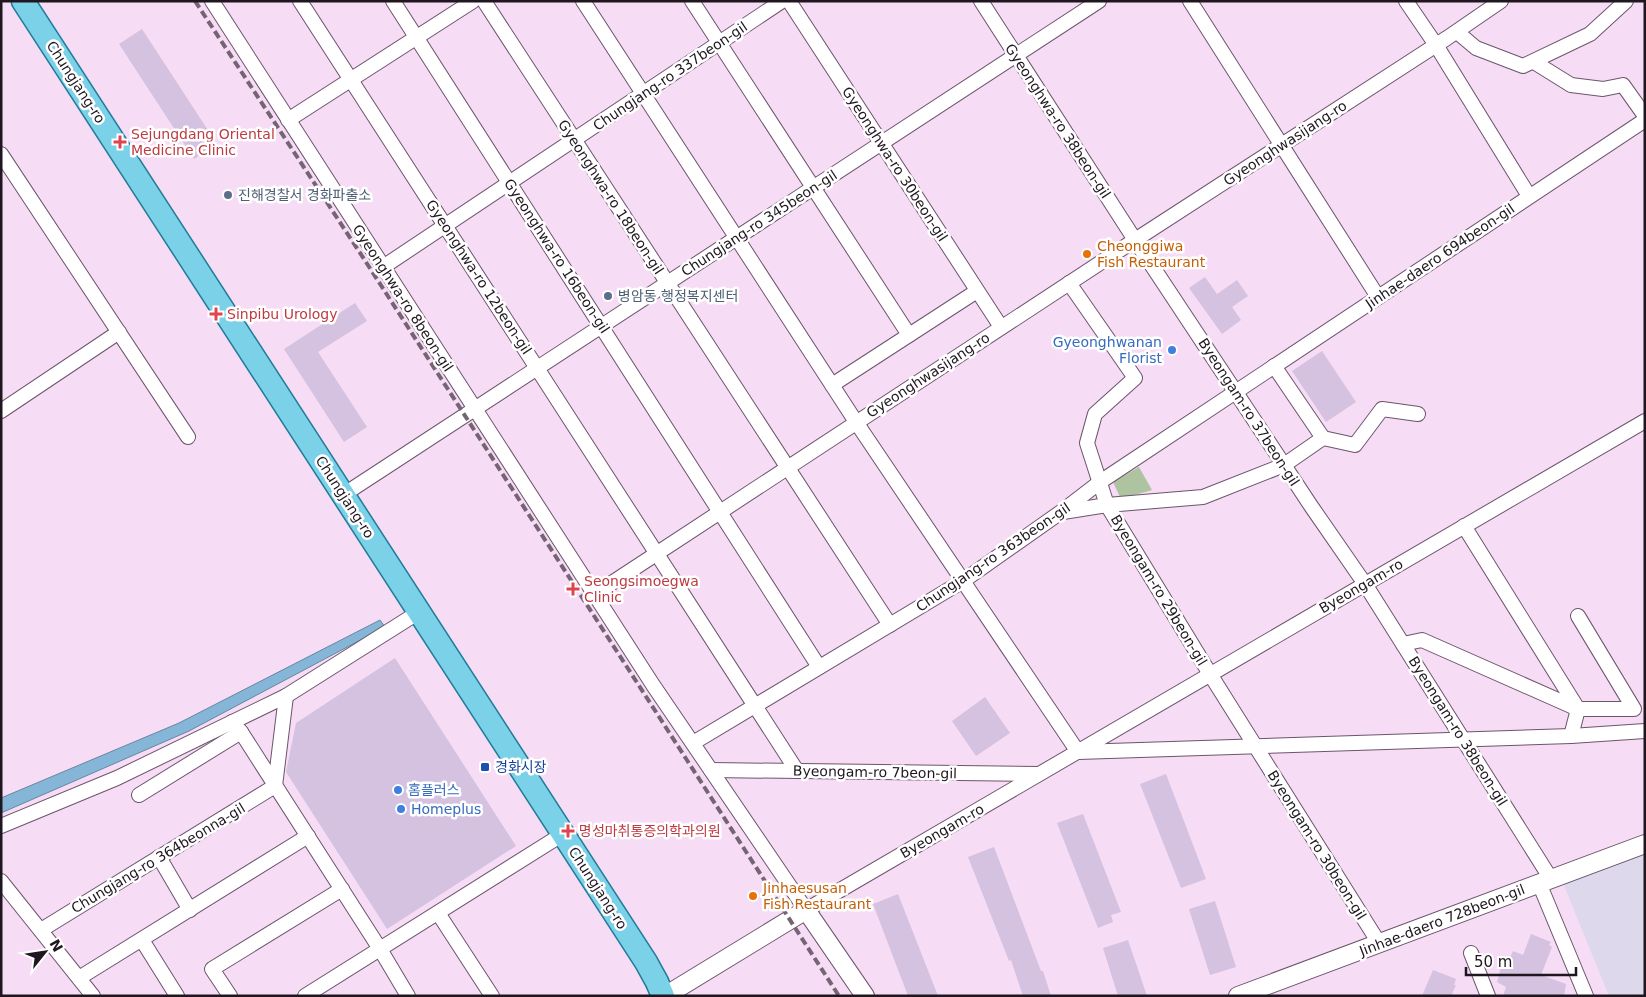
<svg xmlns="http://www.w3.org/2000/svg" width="1646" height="997" font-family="'DejaVu Sans','Noto Sans KR',sans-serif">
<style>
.education{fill:#ded8ed}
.green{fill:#aec39f}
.water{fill:#85b6d8;stroke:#6686a0}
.building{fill:#d4c2e0}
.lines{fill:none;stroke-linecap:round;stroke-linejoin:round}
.minor-casing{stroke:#6c556b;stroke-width:16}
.tertiary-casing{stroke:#6c556b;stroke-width:20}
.primary-casing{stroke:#207b97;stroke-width:25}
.minor{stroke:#fff;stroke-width:14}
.tertiary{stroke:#fff;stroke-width:18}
.primary{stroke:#7ad1e8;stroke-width:22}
.rail{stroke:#756574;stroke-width:4;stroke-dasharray:8 4;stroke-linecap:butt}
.health-dot{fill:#e0444e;stroke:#fff;stroke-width:2}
.service-dot{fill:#5c6f8a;stroke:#fff;stroke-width:2}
.food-dot{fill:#e8710a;stroke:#fff;stroke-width:2}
.shop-dot{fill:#3f7fe0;stroke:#fff;stroke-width:2}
.transit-dot{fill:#1a4fb4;stroke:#fff;stroke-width:2}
.labels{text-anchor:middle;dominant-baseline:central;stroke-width:5;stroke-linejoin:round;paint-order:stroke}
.street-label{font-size:14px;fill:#1f161f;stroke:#fff}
.health-label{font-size:14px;fill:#be3a42;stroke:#fff;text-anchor:start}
.service-label{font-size:14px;fill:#4e5e75;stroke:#fff;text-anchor:start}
.food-label{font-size:14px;fill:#c56008;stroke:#fff;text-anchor:start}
.shop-label{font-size:14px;fill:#366cbe;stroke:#fff;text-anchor:start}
.transit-label{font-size:14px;fill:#164399;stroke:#fff;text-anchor:start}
</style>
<rect width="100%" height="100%" fill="#f7dcf5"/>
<polygon class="education" points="1645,847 1645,996 1609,996 1560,876"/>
<polygon class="green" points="1139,467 1152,490 1121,499 1113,482"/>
<polygon class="water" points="380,620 385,627 189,731 1,813 1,798 179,723"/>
<g class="building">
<polygon points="142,29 217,144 194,159 119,44"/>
<polygon points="1205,277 1217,294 1237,280 1248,296 1232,307 1241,320 1222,334 1189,288"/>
<polygon points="355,303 367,321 318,352 367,427 344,442 284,349"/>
<polygon points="1322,351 1356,402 1326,422 1292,371"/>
<polygon points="395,658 516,846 387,929 286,772 296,723"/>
<polygon points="985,697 1010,733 976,756 952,721"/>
<polygon points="1166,774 1206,879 1181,888 1140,784"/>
<polygon points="1083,814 1121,912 1111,915 1113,922 1098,928 1057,823"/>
<polygon points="994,847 1041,971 1043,971 1051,996 1023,996 1011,960 1009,961 968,857"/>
<polygon points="898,894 938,996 908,996 873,904"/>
<polygon points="1215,901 1236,967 1210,975 1189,909"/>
<polygon points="1531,934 1551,942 1549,945 1552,947 1541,975 1566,984 1564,996 1503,996 1506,987 1497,982 1503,960 1504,961 1506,956 1510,958 1513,951 1523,955"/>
<polygon points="1128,940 1147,996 1118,996 1103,948"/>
<polygon points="1433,970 1456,979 1454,985 1456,985 1451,996 1422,996"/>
</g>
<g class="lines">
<g class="minor-casing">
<g id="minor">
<polyline points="212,1 653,685 806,910 1645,421"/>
<polyline points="300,1 797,771"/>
<polyline points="393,1 819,667"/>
<polyline points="484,1 890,625"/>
<polyline points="583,1 856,422 1078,752 1571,736 1645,731"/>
<polyline points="692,1 909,335"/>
<polyline points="789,1 1001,327"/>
<polyline points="981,1 1135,240 1311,506 1365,584 1551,879"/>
<polyline points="1190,1 1378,297"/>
<polyline points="1406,1 1436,45 1529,196"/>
<polyline points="1457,32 1476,48 1523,66 1590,34 1626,1"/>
<polyline points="1534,62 1571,85 1603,89 1623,85 1645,116"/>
<polyline points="288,120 473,1"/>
<polyline points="1,154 188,437"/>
<polyline points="383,267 782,1"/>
<polyline points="1069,283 1135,378 1095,414 1087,443 1107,505 1210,674 1379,943"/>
<polyline points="1274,366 1323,438"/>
<polyline points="832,385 977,291"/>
<polyline points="1,411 119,332"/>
<polyline points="343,495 1099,1"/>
<polyline points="1063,512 1107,505 1203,497 1284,465 1323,438 1355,445 1382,409 1418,414"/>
<polyline points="1464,526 1578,709 1571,736"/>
<polyline points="595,594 1135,240 1447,38 1501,1"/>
<polyline points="1403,644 1422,640 1578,709 1634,709 1578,616"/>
<polyline points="232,722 241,732 380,949 408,996"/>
<polyline points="693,743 963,581 1061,512 1100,482 1645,120"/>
<polyline points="711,770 1038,774"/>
<polyline points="139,795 241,732"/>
<polyline points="1,826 117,778 286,696 419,612"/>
<polyline points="159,857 190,910"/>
<polyline points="1,881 93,996"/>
<polyline points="1539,883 1586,996"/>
<polyline points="438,913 492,996"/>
<polyline points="41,930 275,786 286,696"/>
<polyline points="142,940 177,996"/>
<polyline points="1471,953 1488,996"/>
<polyline points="79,978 308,836"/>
<polyline points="230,996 212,969 342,889"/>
<polyline points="305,996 563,834"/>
</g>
</g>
<g class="tertiary-casing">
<g id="tertiary">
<polyline points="665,996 806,910 865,996"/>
<polyline points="1238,996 1645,844"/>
</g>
</g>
<g class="primary-casing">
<polyline id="primary" points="23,1 646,962 657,982 663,996"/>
</g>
<use href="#minor" class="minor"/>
<use href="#tertiary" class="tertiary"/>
<use href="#primary" class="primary"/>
<polyline class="rail" points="195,1 364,259 839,996"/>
</g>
<g class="health-dot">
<path d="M117.5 134.5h5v5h5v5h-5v5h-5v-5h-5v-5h5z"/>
<path d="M213.5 306.5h5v5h5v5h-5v5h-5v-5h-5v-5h5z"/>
<path d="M570.5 581.5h5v5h5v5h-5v5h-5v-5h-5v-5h5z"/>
<path d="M565.5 823.5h5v5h5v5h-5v5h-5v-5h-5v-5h5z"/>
</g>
<g class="service-dot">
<circle cx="228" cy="195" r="5"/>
<circle cx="608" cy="296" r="5"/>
</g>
<g class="food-dot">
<circle cx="1087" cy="254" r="5"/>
<circle cx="753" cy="896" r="5"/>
</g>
<g class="shop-dot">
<circle cx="1172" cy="350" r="5"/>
<circle cx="398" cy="790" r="5"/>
<circle cx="401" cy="809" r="5"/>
</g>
<rect class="transit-dot" x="480" y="762" width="10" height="10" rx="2.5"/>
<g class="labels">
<g class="street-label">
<text transform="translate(670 76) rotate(-34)">Chungjang-ro 337beon-gil</text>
<text transform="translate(76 82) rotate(57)">Chungjang-ro</text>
<text transform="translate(1058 121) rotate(57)">Gyeonghwa-ro 38beon-gil</text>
<text transform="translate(1285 143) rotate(-33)">Gyeonghwasijang-ro</text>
<text transform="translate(895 164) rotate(57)">Gyeonghwa-ro 30beon-gil</text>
<text transform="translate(611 197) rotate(57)">Gyeonghwa-ro 18beon-gil</text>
<text transform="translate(759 223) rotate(-33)">Chungjang-ro 345beon-gil</text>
<text transform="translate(557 256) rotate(57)">Gyeonghwa-ro 16beon-gil</text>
<text transform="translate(1440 256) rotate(-34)">Jinhae-daero 694beon-gil</text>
<text transform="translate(479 277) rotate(57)">Gyeonghwa-ro 12beon-gil</text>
<text transform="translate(403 298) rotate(57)">Gyeonghwa-ro 8beon-gil</text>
<text transform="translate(928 375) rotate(-33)">Gyeonghwasijang-ro</text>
<text transform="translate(1249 412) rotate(57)">Byeongam-ro 37beon-gil</text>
<text transform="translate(345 497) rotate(57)">Chungjang-ro</text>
<text transform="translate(993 557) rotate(-34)">Chungjang-ro 363beon-gil</text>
<text transform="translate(1361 586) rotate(-30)">Byeongam-ro</text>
<text transform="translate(1159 590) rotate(59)">Byeongam-ro 29beon-gil</text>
<text transform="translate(1458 731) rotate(58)">Byeongam-ro 38beon-gil</text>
<text transform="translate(875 772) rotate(1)">Byeongam-ro 7beon-gil</text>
<text transform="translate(942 831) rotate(-30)">Byeongam-ro</text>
<text transform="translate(1317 845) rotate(58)">Byeongam-ro 30beon-gil</text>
<text transform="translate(158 858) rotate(-31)">Chungjang-ro 364beonna-gil</text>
<text transform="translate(598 888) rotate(57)">Chungjang-ro</text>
<text transform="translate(1442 920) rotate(-21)">Jinhae-daero 728beon-gil</text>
</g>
<g class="health-label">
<text x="131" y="134">Sejungdang Oriental<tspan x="131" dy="16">Medicine Clinic</tspan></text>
<text x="227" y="314">Sinpibu Urology</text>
<text x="584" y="581">Seongsimoegwa<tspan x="584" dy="16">Clinic</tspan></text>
<text x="579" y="831">명성마취통증의학과의원</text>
</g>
<g class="service-label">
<text x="238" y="195">진해경찰서 경화파출소</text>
<text x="618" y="296">병암동 행정복지센터</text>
</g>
<g class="food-label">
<text x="1097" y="246">Cheonggiwa<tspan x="1097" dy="16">Fish Restaurant</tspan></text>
<text x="763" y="888">Jinhaesusan<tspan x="763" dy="16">Fish Restaurant</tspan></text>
</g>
<g class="shop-label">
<text x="1162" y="342" text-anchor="end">Gyeonghwanan<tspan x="1162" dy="16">Florist</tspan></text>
<text x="408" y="790">홈플러스</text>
<text x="411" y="809">Homeplus</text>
</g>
<g class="transit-label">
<text x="495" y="767">경화시장</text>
</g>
</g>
<rect width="1646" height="997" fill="none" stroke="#1f161f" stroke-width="5"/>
<g transform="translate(45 952) rotate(60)" stroke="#ffffff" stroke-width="4" paint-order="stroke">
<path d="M0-4L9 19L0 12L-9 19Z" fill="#1f161f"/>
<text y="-8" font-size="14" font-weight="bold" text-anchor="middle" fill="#1f161f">N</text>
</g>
<path d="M1466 967v8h110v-8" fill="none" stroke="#1f161f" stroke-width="2.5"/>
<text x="1474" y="967" font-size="15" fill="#1f161f" stroke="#ffffff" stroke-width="4" paint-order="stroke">50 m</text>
</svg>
